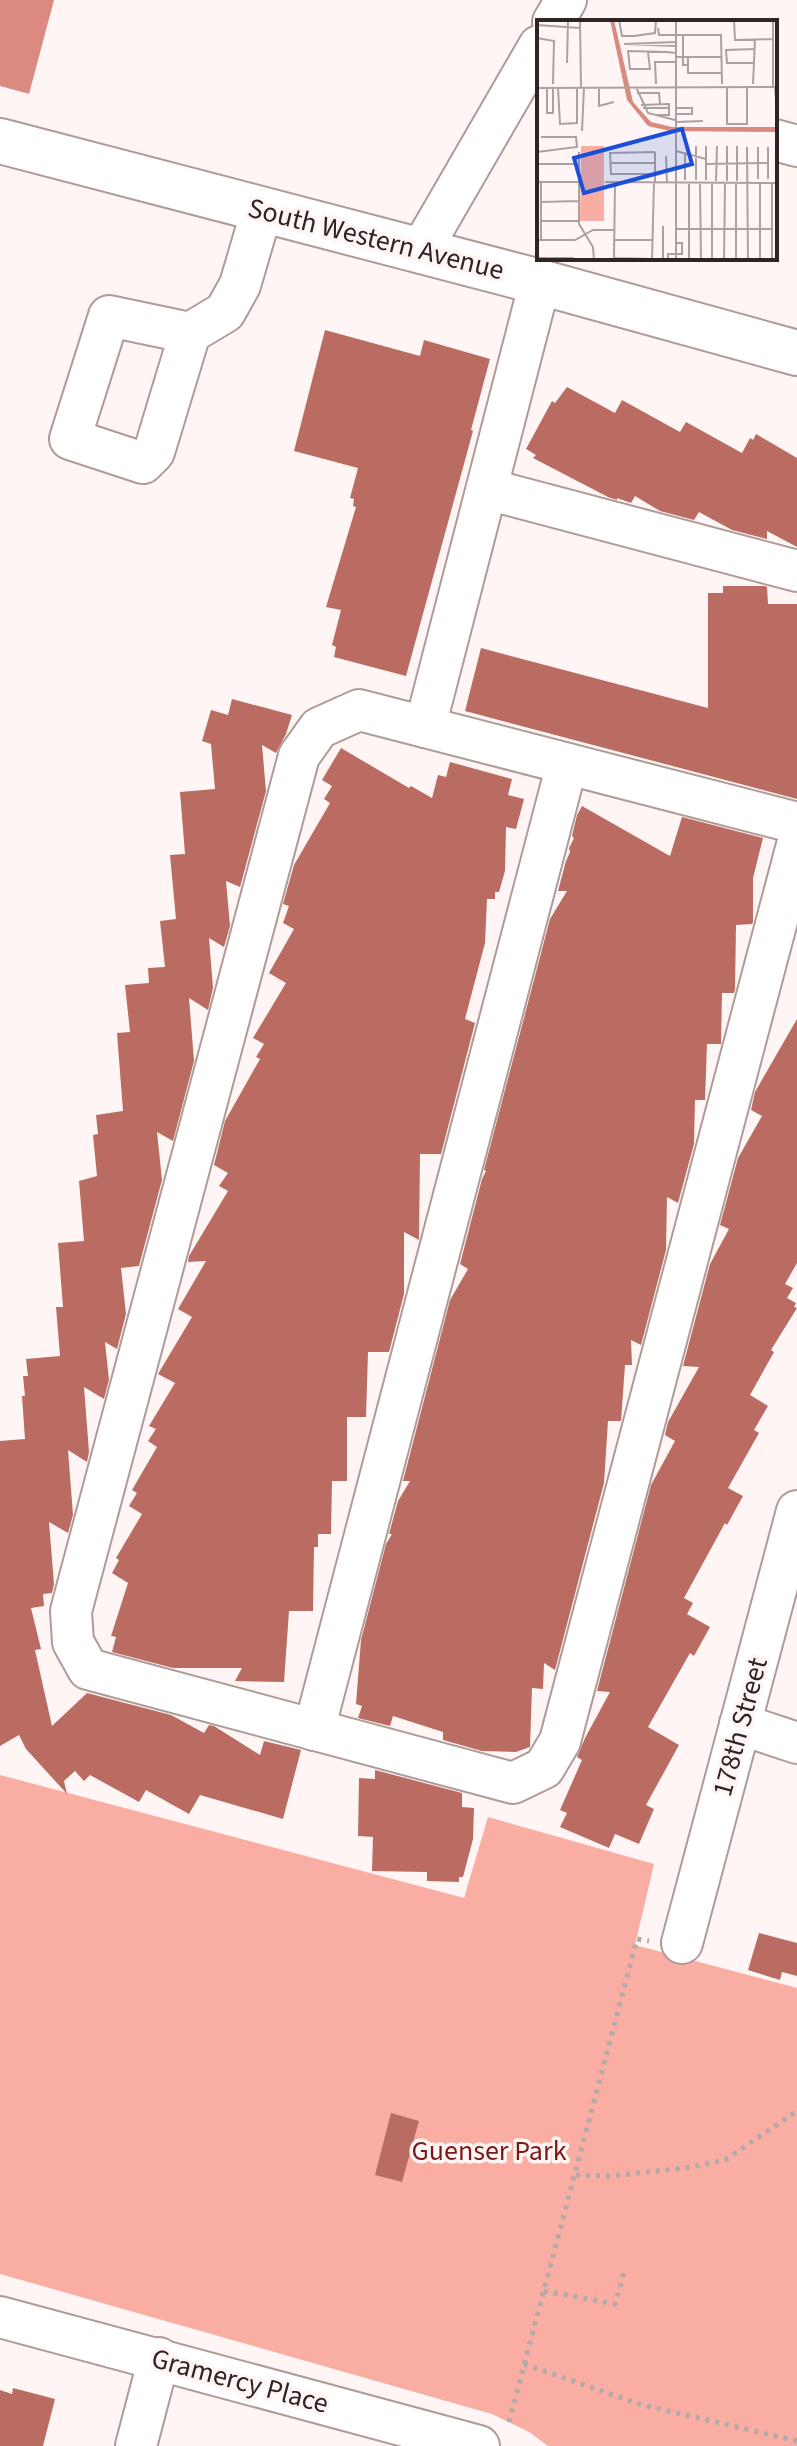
<svg xmlns="http://www.w3.org/2000/svg" width="797" height="2446" font-family="'Source Sans 3',sans-serif">
<style>
.green{fill:#faada3}
.water{fill:#db8a80}
.pier{fill:#fef5f4}
.building{fill:#ba6c63}
.lines{fill:none;stroke-linecap:round;stroke-linejoin:round}
.minor-casing{stroke:#af9b98;stroke-width:44}
.major-casing{stroke:#af9b98;stroke-width:48}
.path{stroke:#b2aaa9;stroke-width:5;stroke-dasharray:4 6;stroke-linecap:butt}
.minor{stroke:#fff;stroke-width:40}
.major{stroke:#fff;stroke-width:44}
.labels{text-anchor:middle;dominant-baseline:central;stroke-width:7;stroke-linejoin:round;paint-order:stroke}
.street-label{font-size:28px;fill:#2c2524;stroke:#fef5f4}
.park-label{font-size:28px;fill:#7a1a17;stroke:#fef5f4}
.inset-road{fill:none;stroke:#aaa2a1;stroke-width:2}
.view{fill:#1d4ed8;fill-opacity:0.15;stroke:#1d4ed8;stroke-width:4}
.inset-edge{fill:none;stroke:#2c2524;stroke-width:4}
</style>
<rect width="100%" height="100%" fill="#fef5f4"/>
<polygon class="green" points="0,1775 464,1898 488,1817 654,1864 635,1945 797,1988 797,2446 548,2446 529,2432 492,2414 0,2274"/>
<polygon class="water" points="0,0 54,0 0,203"/>
<polygon class="pier" points="0,86 33,95 4,204 0,207"/>
<g class="building">
<polygon points="325,330 420,356 424,340 490,359 471,430 473,431 406,676 334,657 336,647 332,645 341,610 326,607 356,507 353,506 354,499 350,498 358,468 294,451"/>
<polygon points="567,387 615,413 622,400 680,432 686,422 742,453 750,438 753,440 756,434 797,458 797,547 767,531 767,539 732,530 699,512 694,520 660,511 635,496 631,503 617,498 617,500 608,497 533,458 536,455 526,449 552,401 555,403"/>
<polygon points="723,586 765,586 767,587 768,604 797,604 797,799 465,711 481,648 708,708 708,593 723,593"/>
<polygon points="232,699 292,715 286,734 276,753 262,745 266,791 240,887 226,881 230,926 224,947 209,938 213,988 208,1010 189,998 194,1061 173,1141 157,1132 162,1180 139,1266 121,1268 126,1314 117,1349 105,1342 109,1380 104,1399 84,1387 89,1452 87,1462 68,1450 73,1515 68,1533 49,1522 54,1584 52,1593 43,1594 44,1606 31,1608 41,1649 35,1650 52,1726 87,1693 171,1715 204,1733 209,1725 214,1726 260,1755 264,1741 301,1750 283,1819 200,1795 189,1814 146,1790 139,1802 90,1775 84,1781 75,1771 64,1781 67,1794 26,1749 19,1735 0,1746 0,1441 25,1439 22,1396 25,1396 23,1376 28,1376 26,1359 60,1356 56,1307 63,1307 58,1243 84,1241 79,1181 97,1176 93,1135 98,1134 96,1115 123,1111 117,1033 130,1032 125,985 149,983 148,968 165,967 160,921 176,919 170,855 185,854 180,792 215,789 211,744 202,741 211,710 228,715"/>
<polygon points="341,748 409,788 411,786 432,798 438,775 446,777 450,762 512,779 508,795 524,799 516,829 506,827 505,871 499,892 495,892 495,899 487,899 485,943 465,1019 475,1023 441,1154 420,1154 419,1240 404,1232 404,1294 389,1352 368,1352 366,1417 347,1417 347,1481 332,1481 331,1534 318,1534 318,1547 314,1547 313,1611 289,1611 284,1682 235,1681 242,1668 173,1668 112,1652 116,1637 111,1636 128,1583 112,1573 119,1560 116,1558 142,1514 129,1506 137,1493 132,1490 157,1447 148,1441 156,1429 149,1426 175,1383 158,1374 192,1317 178,1309 206,1261 188,1262 189,1256 228,1191 219,1186 228,1173 214,1165 225,1121 260,1059 256,1057 264,1044 253,1038 286,983 269,973 294,929 283,923 289,906 283,904 294,865 330,803 324,799 332,786 322,780"/>
<polygon points="582,806 670,856 682,817 763,838 753,878 753,922 752,924 736,925 735,989 734,993 722,993 721,1044 707,1044 705,1100 695,1100 694,1144 678,1203 667,1197 666,1250 641,1345 631,1340 632,1365 625,1365 621,1421 608,1421 604,1483 555,1670 544,1663 543,1689 532,1688 530,1747 516,1752 482,1751 443,1740 443,1732 393,1716 390,1726 358,1718 362,1706 356,1704 361,1640 386,1544 392,1534 389,1534 398,1501 410,1481 403,1481 450,1300 468,1269 460,1264 482,1179 486,1171 484,1170 550,919 567,891 558,891 566,861 570,852 569,848 574,838 572,836 577,815"/>
<polygon points="797,1019 797,1263 785,1284 793,1288 787,1298 796,1303 794,1307 797,1308 771,1350 774,1352 750,1395 768,1406 754,1430 759,1433 728,1488 743,1496 727,1525 725,1523 684,1598 693,1603 687,1614 710,1627 694,1656 690,1653 648,1727 679,1745 646,1805 654,1809 639,1844 615,1834 609,1848 560,1827 567,1813 560,1810 582,1760 577,1757 585,1738 610,1692 597,1691 651,1485 675,1441 665,1435 668,1422 699,1367 683,1366 710,1264 729,1229 720,1225 738,1158 762,1116 751,1110 755,1092"/>
<polygon points="375,1770 462,1793 462,1807 474,1808 473,1839 463,1877 459,1877 459,1882 427,1881 427,1872 372,1871 373,1837 358,1836 359,1778 375,1779"/>
<polygon points="759,1933 797,1943 797,1976 782,1972 780,1980 748,1970"/>
<polygon points="391,2113 419,2121 402,2182 375,2175"/>
<polygon points="13,2388 55,2399 43,2446 0,2446 0,2390 12,2394"/>
</g>
<g class="lines">
<g class="minor-casing">
<g id="minor">
<polyline points="553,22 566,0"/>
<polyline points="775,140 797,146"/>
<polyline points="421,250 539,46"/>
<polyline points="190,333 154,452 143,463 70,439 109,316 190,333 225,312 240,285 262,210"/>
<polyline points="487,489 797,571"/>
<polyline points="425,727 540,282"/>
<polyline points="797,823 359,710 319,728 299,756 71,1611 73,1642 88,1669 513,1783 544,1768 560,1741 797,845"/>
<polyline points="740,1724 797,1743"/>
<polyline points="314,1730 567,764"/>
<polyline points="682,1943 797,1511"/>
<polyline points="0,2317 479,2446"/>
<polyline points="136,2446 159,2358"/>
</g>
</g>
<g class="major-casing">
<polyline id="major" points="0,141 540,282 797,353"/>
</g>
<g class="path">
<polyline points="576,2175 609,2176 685,2168 725,2160 797,2111"/>
<polyline points="544,2291 615,2304 625,2269"/>
<polyline points="524,2364 639,2404 797,2441"/>
<polyline points="509,2422 637,1939 649,1941"/>
</g>
<use href="#minor" class="minor"/>
<use href="#major" class="major"/>
</g>
<g class="labels">
<g class="street-label">
<text transform="translate(376 239) rotate(14)">South Western Avenue</text>
<text transform="translate(740 1727) rotate(-75)">178th Street</text>
<text transform="translate(240 2381) rotate(15)">Gramercy Place</text>
</g>
<g class="park-label">
<text x="489" y="2151">Guenser Park</text>
</g>
</g>
<g transform="translate(537 20)">
<rect width="240" height="240" fill="#fef5f4"/>
<path d="M 44,126 L 67,126 L 67,201 L 43,201 Z" fill="#faada3"/>
<path d="M 73,0 L 77,0 L 96,82 L 114,102 L 135,107 L 240,107 L 240,112 L 133,111 L 111,106 L 90,80 Z" fill="#db8a80"/>
<path class="inset-road" d="M 43,0 L 44,68M 82,0 L 85,16 L 97,16 L 118,13 L 119,0M 197,0 L 198,20 L 236,19M 236,0 L 236,66M 0,5 L 43,8M 121,8 L 122,15 L 184,15 L 185,64M 146,15 L 146,45 L 151,45M 0,18 L 17,21 L 16,64M 139,22 L 87,24 L 139,26M 218,29 L 189,30 L 190,43 L 218,43M 111,32 L 113,49 L 93,49 L 91,31 L 130,32 L 139,33M 139,37 L 184,37M 151,37 L 151,53 L 184,53M 30,43 L 31,0M 119,64 L 118,42 L 139,42M 216,64 L 218,19M 99,67 L 111,93 L 138,100M 190,67 L 190,104 L 210,104 L 210,67M 238,67 L 240,91M 0,68 L 240,67M 10,68 L 10,93 L 16,93 L 16,68M 21,68 L 23,104 L 40,103 L 40,68M 62,68 L 62,86 L 77,82M 100,73 L 122,73 L 123,84M 104,85 L 132,84 L 132,95 L 118,95M 106,88 L 132,88M 139,94 L 155,94 L 155,88 L 139,88M 139,102 L 166,101M 45,111 L 47,68M 159,126 L 159,160M 169,126 L 169,160M 200,126 L 200,161M 210,127 L 211,240M 221,127 L 221,159M 139,131 L 169,139M 0,132 L 40,127 L 39,117 L 4,117M 42,132 L 42,204 L 56,227 L 57,240M 129,136 L 130,162M 73,143 L 118,143M 0,144 L 43,144M 169,144 L 231,143M 118,154 L 74,154 L 73,133 L 117,132 L 118,133 L 118,162M 231,159 L 231,127M 148,160 L 148,134M 179,161 L 180,126M 190,161 L 190,126M 0,162 L 42,162M 68,162 L 240,163M 78,163 L 77,238 L 115,239M 163,163 L 164,240M 175,163 L 175,240M 235,163 L 235,240M 4,182 L 42,181M 4,201 L 42,201M 126,206 L 126,240M 139,209 L 235,209M 0,220 L 38,220 L 56,210 L 77,210M 4,220 L 4,162M 77,220 L 115,220M 0,238 L 37,238M 115,240 L 117,162M 131,240 L 131,234 L 145,234 L 145,223 L 139,223M 139,240 L 139,0M 152,240 L 152,163M 187,240 L 188,163M 199,240 L 199,163M 223,240 L 223,163"/>
<path class="view" d="M 145,109 L 155,144 L 47,173 L 37,138 Z"/>
<rect width="240" height="240" class="inset-edge"/>
</g>
</svg>
